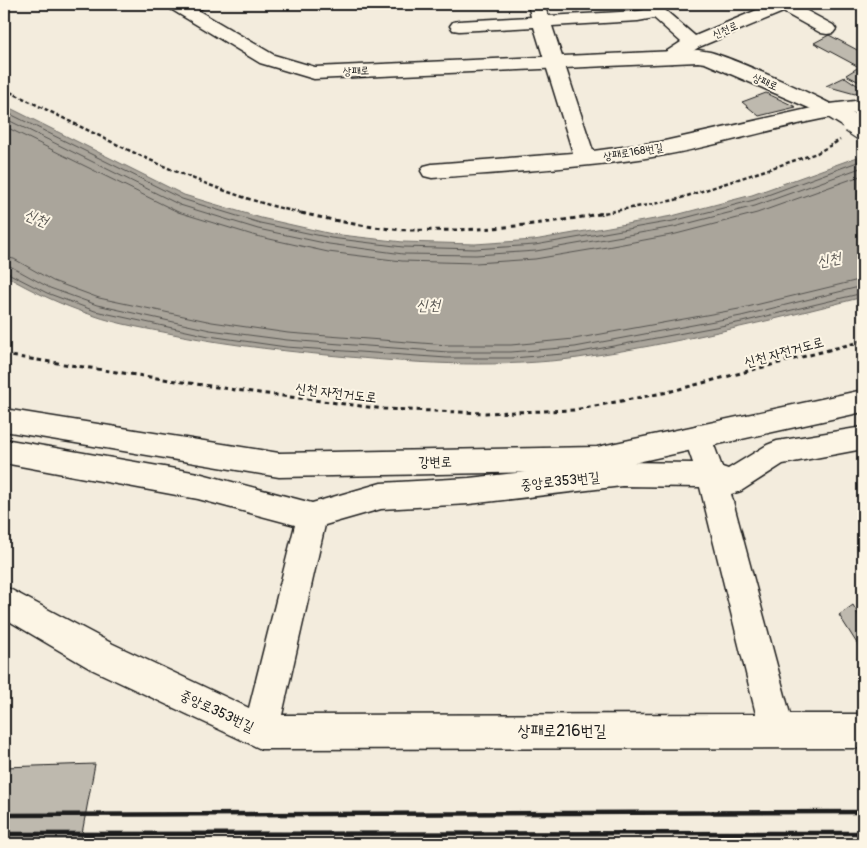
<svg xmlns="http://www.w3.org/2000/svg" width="867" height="848" font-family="Pangolin,'Poor Story',sans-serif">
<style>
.water{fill:#aaa59b;stroke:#716e68}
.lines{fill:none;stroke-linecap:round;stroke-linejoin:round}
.shore{stroke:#55534f;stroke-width:1}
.building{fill:#beb9ae;stroke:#1c1c1c}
.minor-casing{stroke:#1c1c1c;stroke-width:3}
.major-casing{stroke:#1c1c1c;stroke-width:3}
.path-far1{stroke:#1c1c1c;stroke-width:2.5;stroke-dasharray:4 2.5;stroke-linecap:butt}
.path{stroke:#1c1c1c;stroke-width:3;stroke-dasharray:4.5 4;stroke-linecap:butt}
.minor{fill:#fcf5e5;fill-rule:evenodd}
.major{fill:#fcf5e5;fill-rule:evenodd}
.rail{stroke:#1c1c1c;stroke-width:4.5}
.major-bridge-casing{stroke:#1c1c1c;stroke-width:22;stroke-linecap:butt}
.major-bridge{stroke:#fcf5e5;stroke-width:20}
.labels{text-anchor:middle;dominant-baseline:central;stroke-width:4;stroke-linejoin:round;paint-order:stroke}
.far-street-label{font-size:11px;fill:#1c1c1c;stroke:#fcf5e5}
.street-label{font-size:14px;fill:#1c1c1c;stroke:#fcf5e5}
.water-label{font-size:15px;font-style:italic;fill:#55534f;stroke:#fcf5e5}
.near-street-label{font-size:16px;fill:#1c1c1c;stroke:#fcf5e5}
</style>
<rect width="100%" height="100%" fill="#f3ecdd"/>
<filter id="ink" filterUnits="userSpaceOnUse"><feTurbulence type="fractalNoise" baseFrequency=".02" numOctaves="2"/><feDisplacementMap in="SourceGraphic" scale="10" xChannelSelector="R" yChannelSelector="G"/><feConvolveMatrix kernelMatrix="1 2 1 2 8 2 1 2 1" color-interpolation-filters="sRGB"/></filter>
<g filter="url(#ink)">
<path class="water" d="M 4,105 L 184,195 L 261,218 L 332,234 L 403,242 L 475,244 L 534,240 L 672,216 L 752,195 L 863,155 L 863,297 C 769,321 674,344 578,358 C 502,368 425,364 349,357 C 292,352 235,346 178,335 C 150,329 120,325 92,315 C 61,305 32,291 4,275 Z"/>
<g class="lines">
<g class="shore">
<polyline points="4,111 182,199 260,223 331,238 403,247 475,249 535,245 673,221 754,200 863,160"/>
<polyline points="4,118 180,205 258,229 329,244 403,254 476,255 536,251 674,227 755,206 863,167"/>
<polyline points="4,126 178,212 256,236 328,252 402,261 476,263 535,259 607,247 676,234 757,213 863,175"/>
<polyline points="4,257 14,259 53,281 99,298 212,322 288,333 448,345 511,345 574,339 739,309 863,279"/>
<polyline points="4,265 10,266 50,288 97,305 210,330 287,340 448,352 511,352 575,347 741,316 863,286"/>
<polyline points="4,271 47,293 95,311 209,336 286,347 447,358 512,358 576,353 742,322 863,293"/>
</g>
</g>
<g class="building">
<polygon points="829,35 863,53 863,65 859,67 814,43"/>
<polygon points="863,65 863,84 846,75 859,67"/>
<polygon points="845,77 863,89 855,94 826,86"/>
<polygon points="766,93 796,107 759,116 742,102"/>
<polygon points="853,605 863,623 863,653 839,615"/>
<polygon points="95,764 80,844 4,844 4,767"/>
</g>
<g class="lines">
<g class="minor-casing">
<g id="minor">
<path d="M 182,4 L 206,4 C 200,12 187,15 178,13 L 175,9 Z"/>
<path d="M 528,4 L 544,4 L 548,16 L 638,11 L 644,10 L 639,4 L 658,4 L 695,36 L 771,4 L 797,4 L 796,5 L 833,25 L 836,29 L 833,33 L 827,34 L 821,33 L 783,12 L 699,47 L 678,61 L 671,63 L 664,61 L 662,57 L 664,53 L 681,42 L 654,18 L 638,21 L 552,26 L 593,151 L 660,142 L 830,104 L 863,100 L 863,112 C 794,121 728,144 659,156 C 584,168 508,172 432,178 L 424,176 L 421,171 L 424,166 L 432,164 L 573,153 L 534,27 L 459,31 L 453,30 L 450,26 L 453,22 L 459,21 L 531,17 Z"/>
<path d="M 698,425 L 708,429 L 722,467 L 728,469 L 767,445 L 777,441 L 863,427 L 863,449 L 783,464 L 741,491 L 731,494 L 790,714 L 863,714 L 863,748 L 261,749 L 89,668 L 4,618 L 4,586 L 113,644 L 249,708 L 295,525 L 198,499 L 4,463 L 4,439 L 198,473 L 312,503 L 381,483 L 469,478 L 622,462 L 693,463 L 684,437 L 688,429 ZM 622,486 L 700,487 L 756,714 L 282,715 L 325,525 L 381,509 L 469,504 Z"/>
</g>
</g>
<g class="major-casing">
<g id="major">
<path d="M 166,4 L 187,4 L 274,55 L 315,67 L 698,50 L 710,52 C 732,58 851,109 861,123 L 858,127 L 851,129 L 844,127 L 823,114 L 705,63 L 698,62 L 314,79 L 260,63 L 169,8 Z"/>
<polygon points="863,390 863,412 597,471 279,477 4,431 4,409 279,453 597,447"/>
</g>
</g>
<g class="path-far1">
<path d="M 4,89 C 102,136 200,192 306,214"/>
<polyline points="598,214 675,200 817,153 840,140"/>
</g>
<g class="path">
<path d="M 301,213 C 337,221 373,229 410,230 C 475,232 541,225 605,213"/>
<polyline points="4,355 236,390 384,409 485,413 574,410 668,392 863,341"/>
</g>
<use href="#minor" class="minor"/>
<use href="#major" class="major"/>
<g class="rail">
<polyline points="4,815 863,812"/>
<polyline points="4,834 863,833"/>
</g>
<g class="major-bridge-casing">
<polyline id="major-bridge" points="851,123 863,131"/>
</g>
<use href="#major-bridge" class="major-bridge"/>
</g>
</g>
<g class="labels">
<g class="far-street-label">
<text transform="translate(725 30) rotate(-23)">신천로</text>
<text transform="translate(356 71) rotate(-2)">상패로</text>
<text transform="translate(765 82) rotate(23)">상패로</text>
<text transform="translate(633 152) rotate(-9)">상패로168번길</text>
</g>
<g class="street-label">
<text transform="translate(784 352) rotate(-15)">신천 자전거도로</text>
<text transform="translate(336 393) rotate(7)">신천 자전거도로</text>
<text transform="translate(435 462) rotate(-1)">강변로</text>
<text transform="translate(560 481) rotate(-6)">중앙로353번길</text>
<text transform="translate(217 711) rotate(25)">중앙로353번길</text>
</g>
<g class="water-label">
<text transform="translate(36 218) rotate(22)">신천</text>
<text transform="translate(829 260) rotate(-11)">신천</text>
<text x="428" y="305">신천</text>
</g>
<g class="near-street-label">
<text x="562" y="731">상패로216번길</text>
</g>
</g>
<rect width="867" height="848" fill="none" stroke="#fcf5e5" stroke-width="20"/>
<rect x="10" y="10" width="847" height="828" fill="none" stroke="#1c1c1c" stroke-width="2" filter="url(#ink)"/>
</svg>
